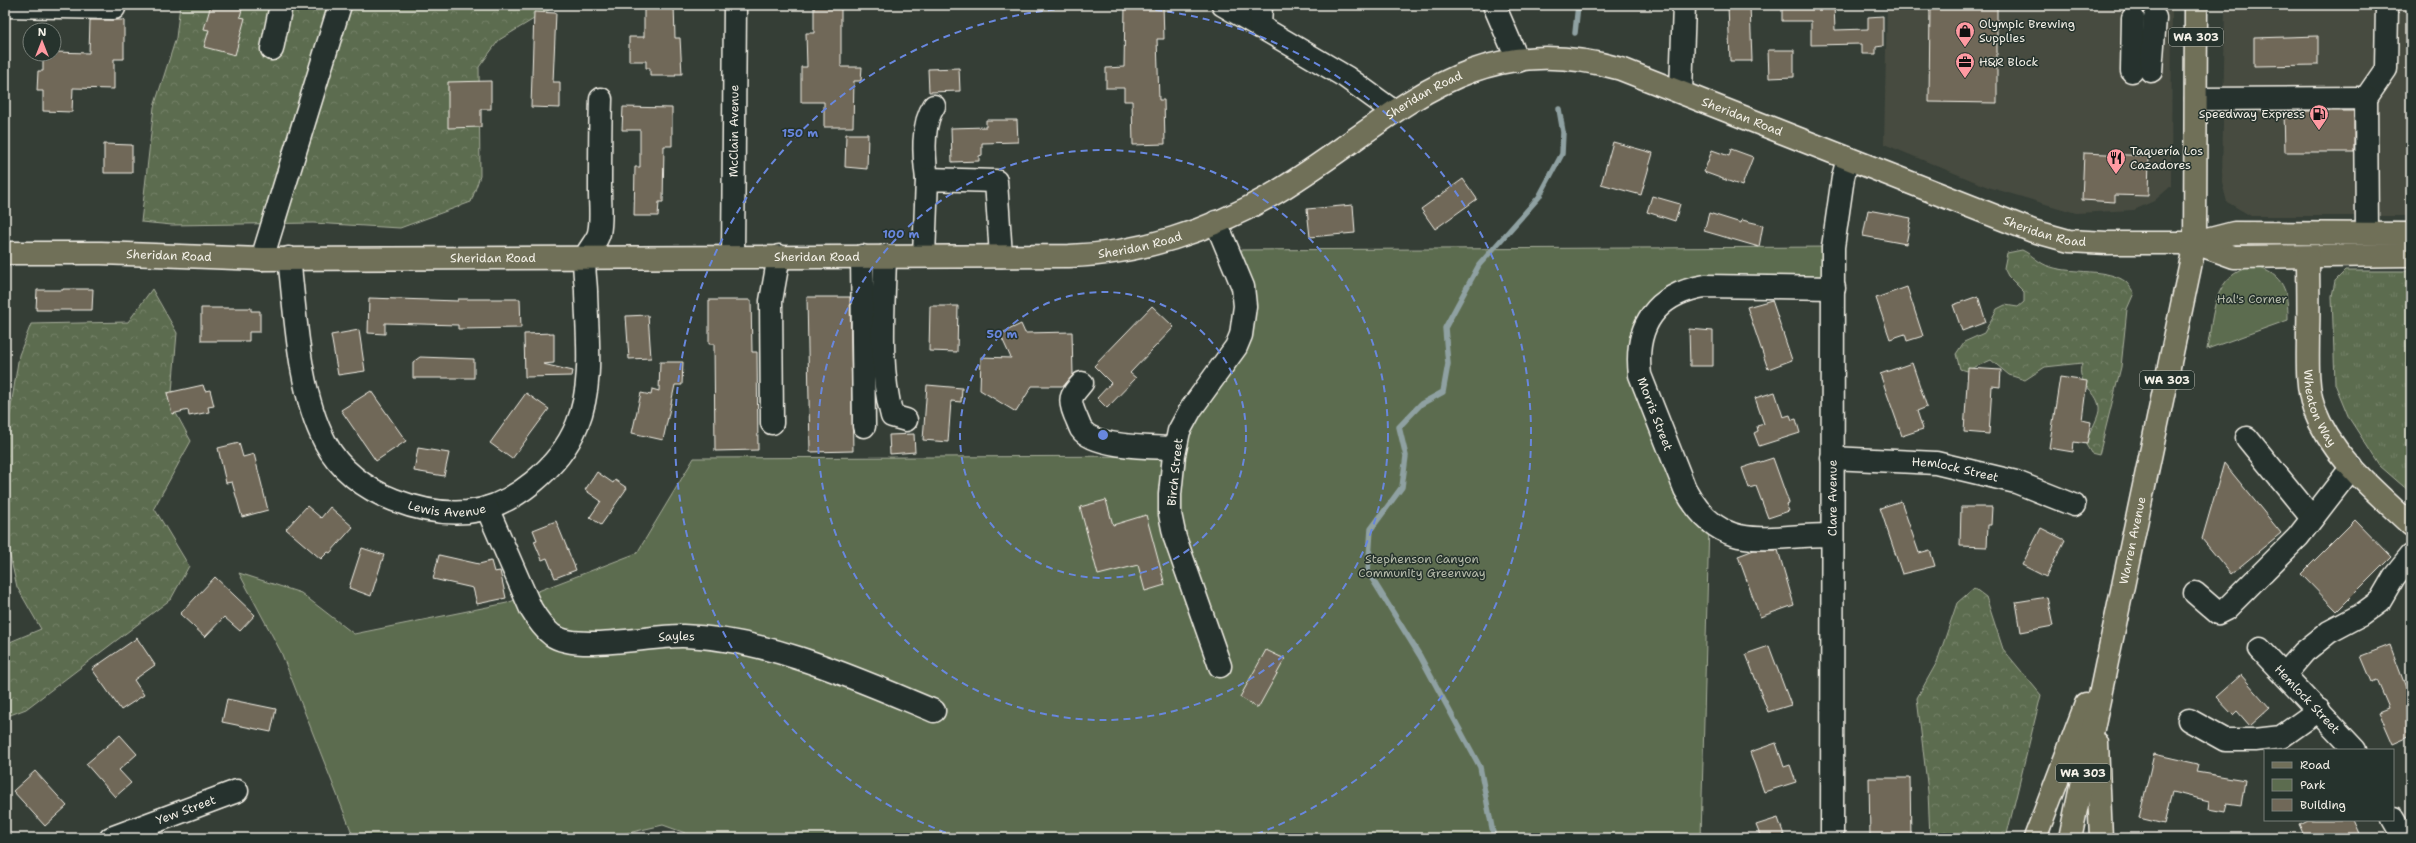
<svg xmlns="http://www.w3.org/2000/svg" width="2416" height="843" font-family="'Shantell Sans',sans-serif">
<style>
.built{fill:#474b40}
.grass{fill:url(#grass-tufts);stroke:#a8ae9c}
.forest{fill:url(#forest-crowns);stroke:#a8ae9c}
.park{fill:#5c6c4f;stroke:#a8ae9c}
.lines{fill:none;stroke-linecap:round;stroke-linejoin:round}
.stream{stroke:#8fa1a2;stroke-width:5.5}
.building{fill:#706858;stroke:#f4f1e8}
.minor-casing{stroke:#f4f1e8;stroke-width:25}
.major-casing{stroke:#f4f1e8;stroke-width:25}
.minor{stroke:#26332d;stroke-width:22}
.major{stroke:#706f59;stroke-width:22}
.ring{fill:none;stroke:#6887de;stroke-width:2;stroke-dasharray:7 5}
.labels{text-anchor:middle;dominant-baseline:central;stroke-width:3;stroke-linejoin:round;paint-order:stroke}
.shield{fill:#26332d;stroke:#b6b8b0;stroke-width:1}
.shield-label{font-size:11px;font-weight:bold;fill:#f4f1e8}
.poi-label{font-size:12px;fill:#f4f1e8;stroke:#26332d;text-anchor:start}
.street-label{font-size:12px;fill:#f4f1e8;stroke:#26332d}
.park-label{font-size:12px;fill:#b7bcab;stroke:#26332d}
.centre{fill:#6887de;stroke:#26332d;stroke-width:2}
.ring-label{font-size:12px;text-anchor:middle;font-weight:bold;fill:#6887de;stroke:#26332d;stroke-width:3;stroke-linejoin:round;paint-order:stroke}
</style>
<defs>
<pattern id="grass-tufts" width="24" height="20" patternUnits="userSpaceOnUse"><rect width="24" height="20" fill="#5c6c4f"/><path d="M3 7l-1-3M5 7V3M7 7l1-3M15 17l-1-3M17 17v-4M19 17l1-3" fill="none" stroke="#748168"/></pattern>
<pattern id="forest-crowns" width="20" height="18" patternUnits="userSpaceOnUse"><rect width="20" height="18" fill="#5c6c4f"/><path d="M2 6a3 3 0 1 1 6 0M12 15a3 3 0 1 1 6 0" fill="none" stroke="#748168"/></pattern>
</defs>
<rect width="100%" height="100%" fill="#353e36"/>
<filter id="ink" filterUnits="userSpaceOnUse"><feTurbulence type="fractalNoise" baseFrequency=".025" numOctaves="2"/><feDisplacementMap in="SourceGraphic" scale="8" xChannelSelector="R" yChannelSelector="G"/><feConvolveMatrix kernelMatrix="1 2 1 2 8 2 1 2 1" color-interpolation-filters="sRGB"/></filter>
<g filter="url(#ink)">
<g class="built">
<polygon points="1887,5 2172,5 2171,186 2154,201 2134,210 2076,213 1988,187 1884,144"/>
<polygon points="2225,5 2411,5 2411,216 2251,216 2227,202 2222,183"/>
</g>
<polygon class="grass" points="2345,271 2411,271 2411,493 2380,466 2349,418 2335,384 2332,296 2335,281"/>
<g class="forest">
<polygon points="180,5 557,5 499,40 479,67 480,176 471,202 400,228 313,223 172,225 141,222 154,107 176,38"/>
<path d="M 2022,250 C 2033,255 2039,264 2051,267 C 2072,274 2108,268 2126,282 C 2129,285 2132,290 2134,293 L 2127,309 L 2121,367 L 2099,455 L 2091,453 L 2085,443 C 2089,434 2097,421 2099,411 C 2101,391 2074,385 2082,363 L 2045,367 L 2025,380 L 2009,375 L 1991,360 L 1966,371 L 1960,369 L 1956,354 L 1964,342 L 1984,333 L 1997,309 L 2005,305 L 2018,307 L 2024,302 L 2024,292 L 2008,276 L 2004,268 L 2007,253 Z"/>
<polygon points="152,289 177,333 171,404 191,441 154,508 189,566 171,599 26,709 5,717 5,644 41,629 17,587 5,534 5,445 19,355 31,324 128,322"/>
<polygon points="1974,588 1986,597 2003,649 2041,695 2006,838 1930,838 1928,792 1917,698 1937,662 1957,603"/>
</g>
<g class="park">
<polygon points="1833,247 1834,288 1678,293 1638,357 1709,522 1701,838 699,838 663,825 606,838 354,838 281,652 239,573 301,593 354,634 507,603 637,553 694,458 1158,456 1241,335 1228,250"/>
<path d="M 2254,266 C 2285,275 2288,291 2288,320 L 2207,349 C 2214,314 2212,274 2254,266 Z"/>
</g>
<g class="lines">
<g class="stream">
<polyline points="1575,33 1578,5"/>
<polyline points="1494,838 1480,767 1420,656 1368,572 1371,529 1402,487 1406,456 1399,427 1421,404 1443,392 1448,364 1445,328 1479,265 1539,197 1562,154 1563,132 1559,109"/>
</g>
</g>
<g class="building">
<polygon points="211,5 243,5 240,17 245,18 235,55 204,47 209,30 204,29"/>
<polygon points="644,5 674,5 675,38 680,38 682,74 675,74 676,76 650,76 650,68 646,68 646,61 629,61 629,37 644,37"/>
<polygon points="814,5 841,5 841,67 862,67 861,81 854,81 853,127 824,127 824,102 801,102 801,67 807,67 806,33 814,33"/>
<polygon points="1125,5 1163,5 1164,39 1157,39 1159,100 1164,100 1165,144 1133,145 1132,101 1124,101 1124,88 1106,88 1106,68 1124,67"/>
<polygon points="1728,5 1750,5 1752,61 1730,61"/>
<polygon points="1782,5 1834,5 1835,30 1868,29 1868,17 1883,16 1883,46 1876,47 1876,54 1862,54 1862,44 1811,45 1811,21 1782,21"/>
<polygon points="1930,5 1997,5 1997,103 1929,102"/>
<polygon points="534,12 556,13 553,82 560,82 560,108 531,107"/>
<polygon points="90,20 124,20 124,59 114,59 114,89 73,88 72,112 43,111 43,91 37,91 38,71 43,71 43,54 54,54 54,52 89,53"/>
<polygon points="2318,36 2318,65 2254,66 2254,38"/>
<polygon points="1768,50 1794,50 1794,77 1769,78"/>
<polygon points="959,68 960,91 929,92 928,69"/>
<polygon points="491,81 491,109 481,109 481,127 448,128 448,82"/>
<polygon points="623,107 672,108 672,146 664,146 663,202 659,202 658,216 634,216 635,167 640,167 640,130 622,130"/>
<polygon points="2284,111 2354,111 2354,152 2285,152"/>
<polygon points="986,120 1017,120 1018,142 982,143 982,155 979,156 979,161 952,162 951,128 986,127"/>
<polygon points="846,134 868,134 867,169 845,167"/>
<polygon points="1613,142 1653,153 1641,195 1601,184"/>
<polygon points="104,144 132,145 132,173 104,173"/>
<polygon points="1731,149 1753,157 1742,186 1704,172 1712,150 1729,156"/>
<polygon points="2084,153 2149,156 2148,196 2115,195 2115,202 2082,200"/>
<polygon points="1463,179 1477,199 1435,229 1421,209"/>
<polygon points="1652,196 1680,204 1675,221 1647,212"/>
<polygon points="1353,205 1355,233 1310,237 1307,209"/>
<polygon points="1868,210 1911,218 1906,244 1863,236"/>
<polygon points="1709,213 1741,223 1742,220 1763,225 1759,247 1704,231"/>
<polygon points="1907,287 1923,336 1907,341 1905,334 1890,339 1876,298"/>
<polygon points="63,289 93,289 92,310 36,310 37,290 63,290"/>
<polygon points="1978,296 1986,322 1962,331 1953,305"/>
<polygon points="807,297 850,297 853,451 810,452"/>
<polygon points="369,298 458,301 458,299 520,299 521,328 458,329 458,325 385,323 385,334 368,333"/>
<polygon points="709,300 751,300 752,352 757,352 758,450 715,451 714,344 709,344"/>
<polygon points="1772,300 1792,360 1768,369 1747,307"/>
<polygon points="930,306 958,306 957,352 929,351"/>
<polygon points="1152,306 1174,327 1130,373 1136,378 1107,408 1097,398 1111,383 1094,366"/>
<polygon points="201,308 251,308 251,311 260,311 260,332 249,332 249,341 201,341"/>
<polygon points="648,315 651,358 629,359 626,316"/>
<polygon points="1021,324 1025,333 1072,332 1073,375 1064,386 1032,386 1016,412 980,390 981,357 1011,358 1000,334"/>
<polygon points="1689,329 1713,331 1713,366 1690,366"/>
<polygon points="359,330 365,371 338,375 331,335"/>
<polygon points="554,333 554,363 543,364 573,371 572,376 525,377 524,334"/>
<polygon points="420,357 474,359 474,378 413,378 413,362"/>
<polygon points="660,362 683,362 682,385 675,385 663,440 632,433 641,393 651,395 652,389 659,391"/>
<polygon points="1912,363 1927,407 1917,411 1923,429 1902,436 1880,374"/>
<polygon points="1968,368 2001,370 2000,387 1992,386 1989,434 1964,432"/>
<polygon points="2060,377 2087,381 2082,420 2091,422 2087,444 2074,442 2073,452 2049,448"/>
<polygon points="203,385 205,391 210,390 214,406 208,407 209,412 189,416 188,410 172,414 167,393"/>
<polygon points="927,385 962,388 961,402 951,401 948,442 923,440"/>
<polygon points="371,391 406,441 376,461 341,410"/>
<polygon points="1775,392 1783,417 1790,415 1792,420 1796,419 1800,433 1759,446 1754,433 1758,431 1757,426 1764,424 1755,398"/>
<polygon points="526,393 549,409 512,459 490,443"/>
<polygon points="914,434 915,452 890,454 889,435"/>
<polygon points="239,443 243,457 254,454 268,510 242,517 232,482 226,483 218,448"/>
<polygon points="418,448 449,453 444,476 414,471"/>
<polygon points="1773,458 1789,503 1786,504 1789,511 1768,518 1756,486 1749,488 1742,468"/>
<polygon points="2224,463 2281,533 2231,574 2202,539"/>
<polygon points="597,472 613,483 615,480 627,488 601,525 590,517 601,501 585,490"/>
<polygon points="1106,500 1113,525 1146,515 1165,585 1145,591 1138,565 1098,575 1080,507"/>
<polygon points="1901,501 1919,553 1930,550 1935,566 1902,574 1880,508"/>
<polygon points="307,506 321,518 330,507 353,527 330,553 328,552 321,559 286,529"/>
<polygon points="1961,507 1992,507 1991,525 1988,525 1987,547 1960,546"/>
<polygon points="2355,520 2391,557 2337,611 2301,574"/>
<polygon points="556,521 576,570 555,578 547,558 542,560 534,541 537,540 533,530"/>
<polygon points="2041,528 2065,540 2046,577 2022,565"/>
<polygon points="362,548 384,555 371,596 349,588"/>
<polygon points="1754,550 1778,550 1794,605 1760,617 1738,556"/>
<polygon points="439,555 479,564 491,561 494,572 500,571 506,598 477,604 473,588 433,579"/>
<polygon points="215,577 255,615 240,631 224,617 205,637 180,614"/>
<polygon points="2047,597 2053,626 2021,632 2016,602"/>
<polygon points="137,638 155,665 134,680 144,695 121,710 92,669"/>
<polygon points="2390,645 2411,701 2411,736 2393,744 2379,712 2389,708 2377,680 2372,682 2361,656"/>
<polygon points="1769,646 1791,705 1768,712 1746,654"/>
<polygon points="1266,650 1285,659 1258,708 1240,697"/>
<polygon points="2241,675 2270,708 2250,726 2237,711 2233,715 2216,697"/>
<polygon points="227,699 276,709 271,732 222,722"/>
<polygon points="120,735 137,754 119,770 131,783 115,797 86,764"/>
<polygon points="1776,743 1784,767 1790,765 1796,782 1764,792 1750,752"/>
<polygon points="2154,754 2198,764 2196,772 2245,780 2241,806 2227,804 2225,812 2208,809 2209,801 2172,792 2164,824 2139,818"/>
<polygon points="35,771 67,806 45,826 13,791"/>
<polygon points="1869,778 1910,778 1911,838 1870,838"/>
<polygon points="1778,818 1785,838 1761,838 1756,825"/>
<polygon points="2307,820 2354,820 2362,838 2305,838 2299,824"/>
</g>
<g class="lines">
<g class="minor-casing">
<g id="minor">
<polyline points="1223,5 1346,77 1393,111"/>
<polyline points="1494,5 1518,61"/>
<polyline points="5,6 114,8"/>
<polyline points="1260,27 1261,5"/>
<polyline points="272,49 281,5"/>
<polyline points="2132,71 2133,18"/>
<polyline points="2151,71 2155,18"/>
<polyline points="1681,91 1684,5"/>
<polyline points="2366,98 2386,69 2387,5"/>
<polyline points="2196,99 2366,98 2367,233"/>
<path d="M 927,179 C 924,157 921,125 934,106"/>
<polyline points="1216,222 1243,287 1245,306 1241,335 1236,347 1191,409 1179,431 1174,455 1170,494 1170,514 1175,538 1220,666"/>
<path id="s1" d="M 733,256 L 735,5"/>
<polyline points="862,256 864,426"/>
<path d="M 885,256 C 884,309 878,365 892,416 L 906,420"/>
<polyline points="924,256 927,179 996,181 1001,256"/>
<path id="s2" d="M 289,258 C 296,316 298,390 325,442 C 339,469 365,489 394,500 C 417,509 442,514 467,512 C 514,507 560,466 577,425 C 594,384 587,335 586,292 C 586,282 583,269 585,259 C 587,250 597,242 599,233 C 602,220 600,205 600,192 C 600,161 600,130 601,99"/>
<polyline points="262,259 340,5"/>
<path d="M 1082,383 C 1071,396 1068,398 1075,415 C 1077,419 1079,425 1081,429 C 1094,448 1154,447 1175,448"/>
<polyline points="772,423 771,301 779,256"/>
<polyline points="2247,438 2312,518"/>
<path id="s3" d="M 1832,458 L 1936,463 L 2016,482 L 2074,505"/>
<path id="s4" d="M 487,508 L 531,609 C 537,619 543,628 552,635 C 577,653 651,635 683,636 C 767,638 857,679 934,711"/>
<path d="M 1832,535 C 1768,534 1722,558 1685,489 L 1640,375 C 1634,326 1656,294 1705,286 L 1834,288"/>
<polyline points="2195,593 2218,613 2226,609 2298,537 2352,467"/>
<path id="s5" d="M 2260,649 L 2355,750"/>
<polyline points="2285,674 2304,652 2329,632 2361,615 2380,601 2394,577 2411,556"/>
<polyline points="2189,720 2225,740 2255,740 2281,737 2319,710"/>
<polyline points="2393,819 2404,838"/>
<path id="s6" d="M 111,838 L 237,791"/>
<path id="s7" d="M 1832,838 L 1833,247 L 1843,177 L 1848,159"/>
</g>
</g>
<g class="major-casing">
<g id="major">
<polyline points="2195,243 2234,257 2411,255"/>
<path id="s8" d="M 5,253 L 101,253 L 262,259 L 1069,256 C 1139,254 1209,231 1270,196 C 1392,125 1462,24 1621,69 L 2033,231 L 2069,241 L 2107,243 L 2195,243 L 2234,233 L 2411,234"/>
<path id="s9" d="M 2308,257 C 2308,282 2309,308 2308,333 C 2308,357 2306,385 2314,409 C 2332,457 2375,491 2411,525"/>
<polyline points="2097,743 2101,838"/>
<polyline points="2035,838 2086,704"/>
<path id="s10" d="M 2070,838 L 2195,243 L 2196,5"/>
</g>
</g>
<use href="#minor" class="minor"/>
<use href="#major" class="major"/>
</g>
</g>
<g class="ring">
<circle cx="1103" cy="435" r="143"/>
<circle cx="1103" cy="435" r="285"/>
<path d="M957 837A428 428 0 1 1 1249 837"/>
</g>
<defs>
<g id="shop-pin" transform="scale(1)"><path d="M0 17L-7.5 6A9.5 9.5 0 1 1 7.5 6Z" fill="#ff9aa2" stroke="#26332d"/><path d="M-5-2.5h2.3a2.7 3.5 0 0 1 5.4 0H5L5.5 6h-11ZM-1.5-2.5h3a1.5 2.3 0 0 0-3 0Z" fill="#111"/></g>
<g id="office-pin" transform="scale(1)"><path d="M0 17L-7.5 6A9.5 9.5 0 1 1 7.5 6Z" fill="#ff9aa2" stroke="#26332d"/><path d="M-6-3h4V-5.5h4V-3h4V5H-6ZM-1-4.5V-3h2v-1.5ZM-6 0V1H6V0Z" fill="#111"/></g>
<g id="fuel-pin" transform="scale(1)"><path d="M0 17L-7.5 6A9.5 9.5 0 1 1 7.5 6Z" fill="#ff9aa2" stroke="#26332d"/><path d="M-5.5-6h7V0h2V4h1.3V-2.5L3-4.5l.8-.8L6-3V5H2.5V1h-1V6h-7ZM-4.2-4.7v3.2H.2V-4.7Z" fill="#111"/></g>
<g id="restaurant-pin" transform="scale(1)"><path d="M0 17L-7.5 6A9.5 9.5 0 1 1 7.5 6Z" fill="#ff9aa2" stroke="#26332d"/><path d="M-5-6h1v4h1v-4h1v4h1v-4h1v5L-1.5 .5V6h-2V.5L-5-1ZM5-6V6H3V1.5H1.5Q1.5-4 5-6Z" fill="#111"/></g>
</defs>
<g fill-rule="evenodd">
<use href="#shop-pin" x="1965" y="31"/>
<use href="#office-pin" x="1965" y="62"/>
<use href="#fuel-pin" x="2319" y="114"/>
<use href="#restaurant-pin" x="2116" y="158"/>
</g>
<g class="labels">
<g class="shield">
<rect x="2169" y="28" width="54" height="18" rx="3"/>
<rect x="2140" y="371" width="54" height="18" rx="3"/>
<rect x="2056" y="764" width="54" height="18" rx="3"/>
</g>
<g class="shield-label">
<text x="2196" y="37">WA 303</text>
<text x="2167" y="380">WA 303</text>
<text x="2083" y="773">WA 303</text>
</g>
<g class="poi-label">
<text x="1979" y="24">Olympic Brewing<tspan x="1979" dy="14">Supplies</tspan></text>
<text x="1979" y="62">H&amp;R Block</text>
<text x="2305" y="114" text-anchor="end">Speedway Express</text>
<text x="2130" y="151">Taquería Los<tspan x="2130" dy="14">Cazadores</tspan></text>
</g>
<g class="street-label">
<text stroke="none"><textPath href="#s8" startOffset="1460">Sheridan Road</textPath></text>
<text stroke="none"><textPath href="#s8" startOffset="1796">Sheridan Road</textPath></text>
<text stroke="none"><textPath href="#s1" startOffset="125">McClain Avenue</textPath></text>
<text stroke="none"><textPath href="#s8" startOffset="2120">Sheridan Road</textPath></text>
<text stroke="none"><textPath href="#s8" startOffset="1136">Sheridan Road</textPath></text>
<text stroke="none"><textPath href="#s8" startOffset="164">Sheridan Road</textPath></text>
<text stroke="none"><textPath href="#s8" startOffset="812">Sheridan Road</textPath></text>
<text stroke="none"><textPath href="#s8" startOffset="488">Sheridan Road</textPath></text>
<text stroke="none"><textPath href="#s9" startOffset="153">Wheaton Way</textPath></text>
<text transform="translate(1655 414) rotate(69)">Morris Street</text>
<text stroke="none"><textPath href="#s3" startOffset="124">Hemlock Street</textPath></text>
<text transform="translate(1175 472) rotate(-84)">Birch Street</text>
<text stroke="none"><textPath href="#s7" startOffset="340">Clare Avenue</textPath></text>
<text stroke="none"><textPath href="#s2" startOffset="335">Lewis Avenue</textPath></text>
<text stroke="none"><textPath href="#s10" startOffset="304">Warren Avenue</textPath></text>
<text stroke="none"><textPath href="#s4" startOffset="270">Sayles</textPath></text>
<text stroke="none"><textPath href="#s5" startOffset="69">Hemlock Street</textPath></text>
<text stroke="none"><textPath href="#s6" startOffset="80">Yew Street</textPath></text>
</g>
<g class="park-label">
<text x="2252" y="299">Hal's Corner</text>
<text x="1422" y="559">Stephenson Canyon<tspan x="1422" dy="14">Community Greenway</tspan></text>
</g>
</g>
<circle cx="1103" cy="435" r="6" class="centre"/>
<g class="ring-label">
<text x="800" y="137">150 m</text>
<text x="901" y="238">100 m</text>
<text x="1002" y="338">50 m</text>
</g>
<rect width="2416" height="843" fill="none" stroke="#26332d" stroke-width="20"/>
<rect x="10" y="10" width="2396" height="823" fill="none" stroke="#f4f1e8" stroke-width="1.5" filter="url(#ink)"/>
<rect x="2264" y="749" width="130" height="72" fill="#26332d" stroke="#787f78"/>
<rect x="2272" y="762" width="20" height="6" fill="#706f59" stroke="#787f78"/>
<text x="2300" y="769" font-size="12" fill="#f4f1e8">Road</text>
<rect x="2272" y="779" width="20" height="12" fill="#5c6c4f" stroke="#787f78"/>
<text x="2300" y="789" font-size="12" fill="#f4f1e8">Park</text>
<rect x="2272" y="799" width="20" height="12" fill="#706858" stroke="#787f78"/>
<text x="2300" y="809" font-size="12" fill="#f4f1e8">Building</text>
<g transform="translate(42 42)"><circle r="19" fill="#26332d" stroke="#787f78"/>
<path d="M0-3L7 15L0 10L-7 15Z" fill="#ff9aa2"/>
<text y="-6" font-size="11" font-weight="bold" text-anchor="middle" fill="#f4f1e8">N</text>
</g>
</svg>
